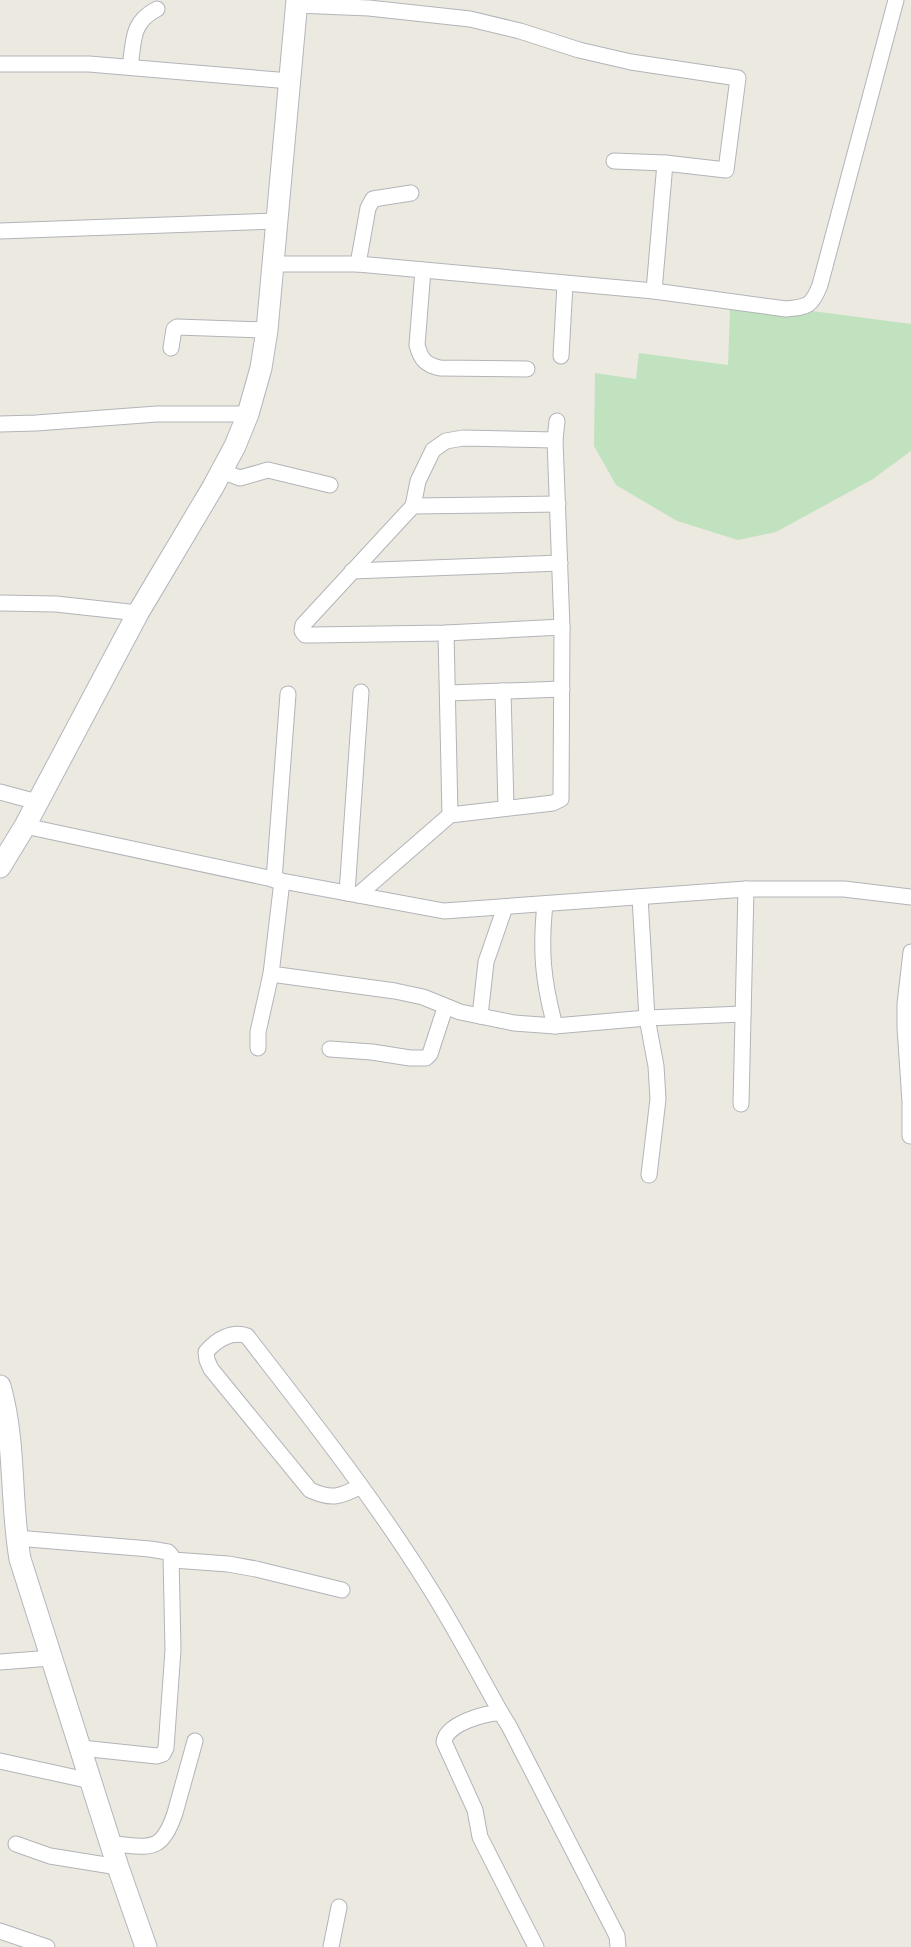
<svg xmlns="http://www.w3.org/2000/svg" width="911" height="1947" font-family="'Sofia Sans Condensed',sans-serif">
<style>
.green{fill:#c0e2bf}
.lines{fill:none;stroke-linecap:round;stroke-linejoin:round}
.street-casing{stroke:#b2b4b8;stroke-width:17}
.secondary-casing{stroke:#b3b6bb;stroke-width:23}
.street{stroke:#fff;stroke-width:15}
.secondary{stroke:#fff;stroke-width:21}
</style>
<rect width="100%" height="100%" fill="#ece9e1"/>
<polygon class="green" points="730,310 812,311 911,324 911,451 873,479 776,532 738,540 677,521 616,485 594,446 595,373 636,379 639,353 728,365"/>
<g class="lines">
<g class="street-casing">
<g id="street">
<polyline points="296,5 369,8 470,19 520,31 579,50 631,62 738,78 726,170 665,163 654,291"/>
<polyline points="0,64 89,64 290,81"/>
<path d="M 130,67 C 134,41 131,22 157,9"/>
<polyline points="614,161 665,163"/>
<polyline points="0,231 277,221"/>
<path d="M 272,264 L 358,264 L 654,291 L 786,309 C 808,307 812,306 820,285 L 896,0"/>
<polyline points="358,264 368,208 373,199 411,193"/>
<path d="M 423,270 L 417,345 C 421,360 426,365 440,368 L 527,369"/>
<polyline points="171,348 174,329 177,327 267,330"/>
<polyline points="561,356 565,284"/>
<polyline points="0,424 36,423 157,414 248,414"/>
<polyline points="221,471 240,478 268,470 330,485"/>
<polyline points="558,504 413,506 303,625 302,631 305,635 312,635 446,633 562,627"/>
<polyline points="413,506 418,481 433,450 446,441 463,438 555,440"/>
<polyline points="352,571 560,563"/>
<polyline points="0,603 56,604 138,613"/>
<polyline points="446,633 450,815"/>
<polyline points="503,691 506,808"/>
<polyline points="448,693 562,689"/>
<polyline points="0,792 37,802"/>
<polyline points="25,826 282,881 444,911 746,889 844,889 911,897"/>
<polyline points="274,880 288,694"/>
<polyline points="347,893 361,692"/>
<polyline points="358,895 450,815 553,803 561,799 562,627 555,440 557,421"/>
<polyline points="640,897 647,1018 656,1066 658,1099 649,1175"/>
<path d="M 545,904 C 540,951 543,981 555,1026"/>
<polyline points="271,974 395,991 423,997 460,1012 514,1023 555,1026 647,1018 743,1014"/>
<polyline points="480,1016 486,962 505,907"/>
<polyline points="258,1048 258,1032 271,974 282,881"/>
<polyline points="330,1049 372,1052 410,1058 426,1058 430,1054 445,1008"/>
<polyline points="741,1104 746,889"/>
<polyline points="910,1136 910,1102 905,1027 905,1004 911,952"/>
<path d="M 361,1486 C 340,1497 332,1500 310,1490 L 211,1369 L 207,1360 L 206,1352 C 216,1340 232,1330 247,1336 C 311,1419 376,1501 431,1590 C 456,1630 478,1672 501,1713"/>
<polyline points="16,1538 150,1549 168,1552 171,1555 173,1650 166,1748 163,1754 157,1756 81,1748"/>
<polyline points="173,1560 228,1564 256,1569 342,1590"/>
<polyline points="0,1662 51,1658"/>
<polyline points="0,1761 91,1781"/>
<polyline points="16,1844 50,1856 118,1867"/>
<path d="M 111,1844 C 149,1846 161,1855 175,1813 L 195,1741"/>
<polyline points="0,1931 47,1947"/>
<polyline points="331,1947 339,1907"/>
<path d="M 536,1947 L 480,1837 L 475,1810 L 444,1742 C 446,1724 486,1712 501,1713 L 509,1726 L 617,1936 L 618,1947"/>
</g>
</g>
<g class="secondary-casing">
<g id="secondary">
<polyline points="0,867 25,826 138,613 213,487 235,446 248,414 261,368 267,330 297,0"/>
<path d="M 0,1386 C 16,1443 10,1501 20,1559 L 118,1867 L 146,1947"/>
</g>
</g>
<use href="#street" class="street"/>
<use href="#secondary" class="secondary"/>
</g>
</svg>
